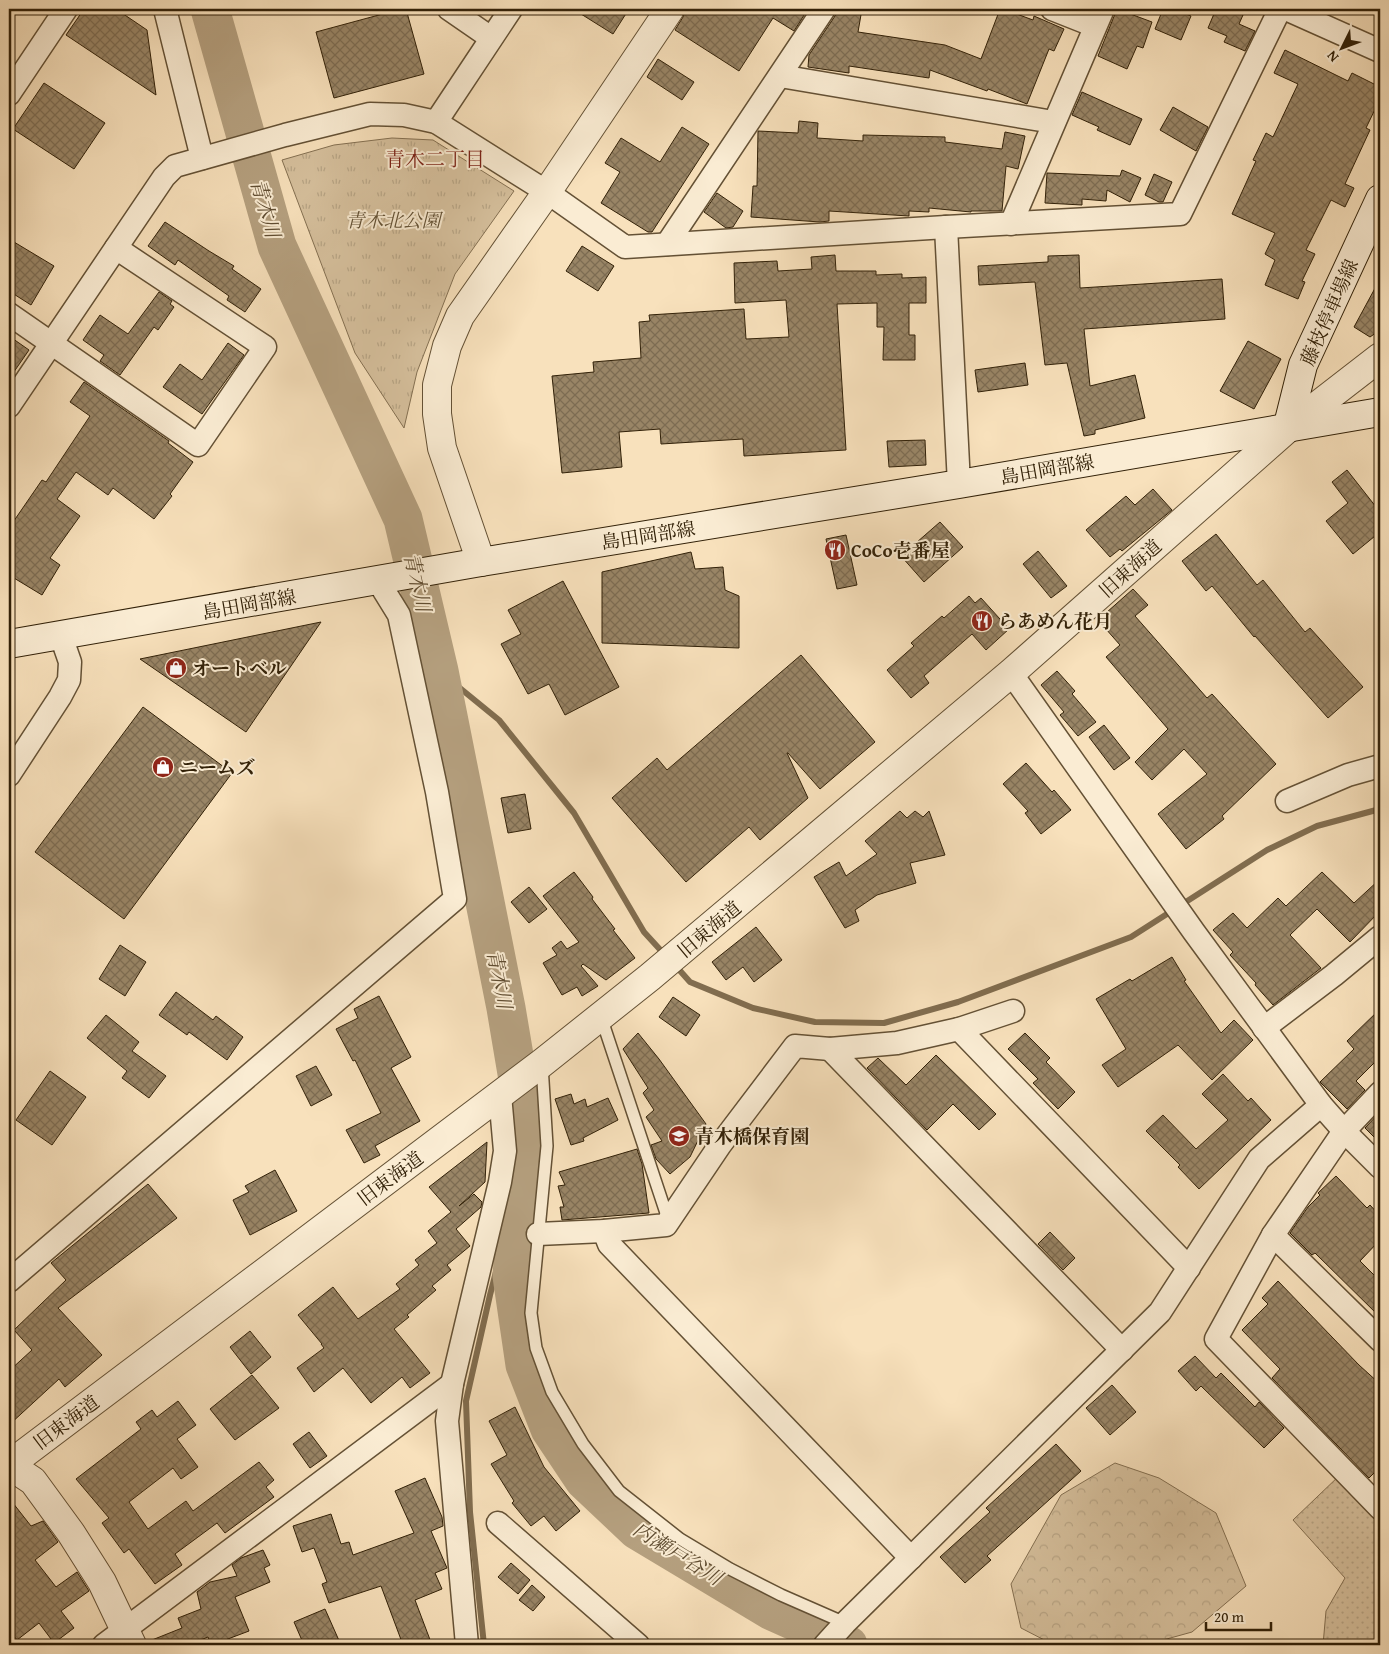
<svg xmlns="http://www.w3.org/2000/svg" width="1389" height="1654" font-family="'Gentium Book Plus','Noto Serif JP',serif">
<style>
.grass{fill:url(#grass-dots);stroke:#847052}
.forest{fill:url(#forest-crowns);stroke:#847052}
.park{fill:url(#park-tufts);stroke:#847052}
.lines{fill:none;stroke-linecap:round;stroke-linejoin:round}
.stream{stroke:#816d4f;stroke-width:6}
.river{stroke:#b5a07f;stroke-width:39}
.building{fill:url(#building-cross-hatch);stroke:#322108}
.service-casing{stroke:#645135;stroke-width:14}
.minor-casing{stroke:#645135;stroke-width:25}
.tertiary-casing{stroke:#645135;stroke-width:30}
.secondary-casing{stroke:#322108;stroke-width:30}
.service{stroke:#faecd3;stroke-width:11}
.minor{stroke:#faecd3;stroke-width:22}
.tertiary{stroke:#faecd3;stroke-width:28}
.secondary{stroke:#faecd3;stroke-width:28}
.labels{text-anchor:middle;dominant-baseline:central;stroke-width:4;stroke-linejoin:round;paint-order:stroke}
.park-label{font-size:19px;font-style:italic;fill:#635135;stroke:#faecd3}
.street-label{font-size:19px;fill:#322108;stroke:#faecd3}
.poi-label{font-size:19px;font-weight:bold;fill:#322108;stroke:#faecd3;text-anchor:start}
.neighbourhood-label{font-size:20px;fill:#7a1f14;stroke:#faecd3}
.water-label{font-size:20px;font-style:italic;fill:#604d32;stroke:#faecd3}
</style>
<defs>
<pattern id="grass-dots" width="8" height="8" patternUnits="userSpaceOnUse" patternTransform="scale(1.25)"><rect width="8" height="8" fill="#d6c09d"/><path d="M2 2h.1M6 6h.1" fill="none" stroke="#b8a586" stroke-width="1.8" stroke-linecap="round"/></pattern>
<pattern id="forest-crowns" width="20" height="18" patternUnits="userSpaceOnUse" patternTransform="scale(1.25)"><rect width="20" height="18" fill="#d6c09d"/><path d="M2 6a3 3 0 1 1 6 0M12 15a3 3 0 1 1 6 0" fill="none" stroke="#b8a586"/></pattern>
<pattern id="park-tufts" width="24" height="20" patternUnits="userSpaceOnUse" patternTransform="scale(1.25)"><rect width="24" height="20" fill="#d6c09d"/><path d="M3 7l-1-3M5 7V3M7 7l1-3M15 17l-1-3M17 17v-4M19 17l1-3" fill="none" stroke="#b8a586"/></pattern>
<pattern id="building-cross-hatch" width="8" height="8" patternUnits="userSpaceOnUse" patternTransform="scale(1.25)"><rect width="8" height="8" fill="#998566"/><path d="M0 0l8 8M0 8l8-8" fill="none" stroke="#7d6c52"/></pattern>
</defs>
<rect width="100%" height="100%" fill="#f8e1bc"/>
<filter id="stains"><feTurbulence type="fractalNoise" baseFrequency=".004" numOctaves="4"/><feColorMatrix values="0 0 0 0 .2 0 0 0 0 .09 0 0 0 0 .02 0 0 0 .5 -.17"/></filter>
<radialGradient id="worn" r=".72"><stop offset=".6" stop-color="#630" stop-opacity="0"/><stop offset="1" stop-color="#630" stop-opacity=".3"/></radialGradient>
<polygon class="grass" points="1341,1474 1380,1516 1380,1546 1374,1553 1380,1559 1379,1645 1323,1645 1326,1611 1345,1578 1293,1520"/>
<polygon class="forest" points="1115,1463 1159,1478 1216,1513 1246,1586 1192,1632 1145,1645 1054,1645 1021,1628 1011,1584 1061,1495"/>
<polygon class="park" points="392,138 433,140 514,191 455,274 417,372 404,428 355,353 282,160 334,145"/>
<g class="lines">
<g class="stream">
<polyline points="439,671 499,720 574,813 644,932 665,955"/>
<polyline points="674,964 690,982 753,1008 815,1022 884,1023 958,1002 1131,937 1267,850 1317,826 1380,809"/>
<polyline points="484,1645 470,1512 466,1401 490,1295 519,1183"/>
</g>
<polyline class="river" points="210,9 277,246 403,519 439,671 506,1008 524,1115 512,1276 525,1365 550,1429 584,1480 637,1530 772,1611 848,1645"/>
</g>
<g class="building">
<polygon points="84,9 116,9 147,30 156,95 66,35"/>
<polygon points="401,9 406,9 424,74 334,98 316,32"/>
<polygon points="573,9 629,9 613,34"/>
<polygon points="685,9 808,9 794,31 773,18 739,71 675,30 683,17"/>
<polygon points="837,9 862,9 858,32 945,45 981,59 1000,9 1003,9 1033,20 1034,16 1064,29 1054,51 1049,49 1027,104 988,89 987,91 930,70 929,78 849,66 849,73 808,67 809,55 835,16"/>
<polygon points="1117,9 1152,22 1143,48 1137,46 1127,69 1098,56"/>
<polygon points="1163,9 1172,9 1191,16 1181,40 1155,29"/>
<polygon points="1216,9 1228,9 1243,15 1239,24 1255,31 1245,51 1224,42 1227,36 1208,28"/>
<polygon points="1285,50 1348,81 1352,73 1380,87 1380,99 1366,128 1370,130 1345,184 1354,188 1345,207 1331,200 1306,250 1315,254 1302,281 1305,282 1298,299 1265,285 1275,260 1265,254 1275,233 1232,214 1256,161 1253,160 1266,133 1273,137 1298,84 1274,73"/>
<polygon points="658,59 694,82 682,100 647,77"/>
<polygon points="44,83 105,123 74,169 13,129"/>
<polygon points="1082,92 1142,119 1130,145 1097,130 1099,127 1072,115"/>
<polygon points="1173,107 1208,127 1196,151 1160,130"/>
<polygon points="799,121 818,123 817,138 863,141 863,135 945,137 945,142 1002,149 1005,132 1025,136 1018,169 1006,166 1002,211 971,211 971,212 929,208 929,212 909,211 909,216 829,211 829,221 820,222 751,217 753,186 757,186 758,131 798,133"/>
<polygon points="682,127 709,144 652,232 648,232 601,203 620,172 605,163 621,138 660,162"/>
<polygon points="1122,170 1141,178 1130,202 1107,190 1106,201 1082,199 1082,205 1045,203 1047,173 1120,176"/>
<polygon points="1154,174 1172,182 1163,202 1159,202 1145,195"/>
<polygon points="717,193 743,211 733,227 726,228 704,212"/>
<polygon points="165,222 209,251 234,266 232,269 261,289 245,312 227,300 229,296 178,260 175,265 148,246"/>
<polygon points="9,239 54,266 31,305 9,291"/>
<polygon points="582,246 614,266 598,291 566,271"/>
<polygon points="835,255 836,271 876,271 876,275 902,274 902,278 926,277 926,303 909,303 909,335 915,335 915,360 883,360 884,327 877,327 877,303 837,304 846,450 744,456 743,439 661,444 660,429 619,432 622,467 562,473 552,376 594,372 593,362 641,358 639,322 650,321 649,315 744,309 746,339 789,337 786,300 735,303 734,263 777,261 778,271 812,269 811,257"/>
<polygon points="1079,255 1080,288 1222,279 1225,319 1084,329 1090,386 1135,375 1145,418 1095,430 1095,434 1084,436 1067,363 1045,365 1035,282 979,285 978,266 1048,262 1048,256"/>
<polygon points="1380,279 1380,330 1370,337 1354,327"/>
<polygon points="159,292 172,301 170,304 174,307 158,330 154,327 120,375 100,361 104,355 83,340 100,315 128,334"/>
<polygon points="9,336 29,350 9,379"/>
<polygon points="1248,341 1281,359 1254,409 1220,391"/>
<polygon points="228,343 244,355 202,414 163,387 180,364 202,380"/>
<polygon points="1025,363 1028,385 978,392 975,370"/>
<polygon points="84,382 169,441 168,443 193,462 170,494 172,496 154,519 113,488 108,495 76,472 57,499 80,516 50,558 60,565 42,595 9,575 9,528 42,480 46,482 90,416 70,402"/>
<polygon points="925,440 926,465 889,467 887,441"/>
<polygon points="1347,470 1380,512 1380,532 1353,554 1326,521 1348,503 1332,482"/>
<polygon points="1153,489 1172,510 1122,551 1120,549 1110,557 1086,530 1126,496 1135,505"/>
<polygon points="940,522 963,547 924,582 901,556"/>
<polygon points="1216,534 1257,585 1263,580 1305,632 1310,628 1363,687 1328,718 1255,636 1254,637 1212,586 1206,591 1182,561"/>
<polygon points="846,535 857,585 837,589 826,539"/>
<polygon points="1038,551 1067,586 1051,598 1023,564"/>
<polygon points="691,552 695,569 723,567 725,590 739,596 739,648 602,643 602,572"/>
<polygon points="563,581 619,687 565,715 549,684 528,694 501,644 521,634 508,610"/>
<polygon points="1133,589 1148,605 1135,616 1207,698 1212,694 1276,764 1222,816 1224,819 1186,849 1158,814 1207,774 1184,749 1152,780 1135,762 1168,729 1106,657 1120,645 1098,620"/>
<polygon points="969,596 975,603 981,598 1009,629 986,650 972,634 924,676 929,683 911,698 887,670 914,646 911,643 942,616 944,618"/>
<polygon points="321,622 246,732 140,659"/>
<polygon points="801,655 875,742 820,789 788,753 787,753 808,798 760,840 749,827 686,882 612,798 657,758 667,770"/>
<polygon points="1057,671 1075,691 1072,694 1096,722 1078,736 1060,715 1064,712 1041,685"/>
<polygon points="143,707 232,773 124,919 35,852"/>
<polygon points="1104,725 1130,758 1114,770 1089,737"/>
<polygon points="1026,763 1052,792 1054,790 1071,810 1041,834 1025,813 1028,811 1003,784"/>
<polygon points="525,794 531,829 508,833 501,798"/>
<polygon points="900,811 907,818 915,811 923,817 929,811 945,855 910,863 916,883 877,895 855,910 859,921 845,928 814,877 839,862 846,876 877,854 865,841"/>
<polygon points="574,872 593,897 592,899 615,929 613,930 635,958 606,980 583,964 581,966 598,986 582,996 577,987 562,995 543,963 557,955 552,948 561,941 567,949 579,942 543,896"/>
<polygon points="1322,872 1354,903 1380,879 1380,911 1350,942 1317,909 1290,935 1321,968 1273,1005 1255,985 1256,983 1230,955 1233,952 1213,930 1233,913 1247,928 1278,898 1286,906"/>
<polygon points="529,887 547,909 529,923 511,902"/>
<polygon points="756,927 782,960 754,982 743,967 726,980 712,962"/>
<polygon points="120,945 146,962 125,996 99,979"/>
<polygon points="1172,957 1186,980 1184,981 1221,1033 1234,1020 1253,1040 1212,1080 1178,1045 1118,1087 1102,1065 1126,1049 1096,999 1130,979 1132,981"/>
<polygon points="176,992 213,1020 216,1016 243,1037 227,1060 189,1032 187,1035 159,1015"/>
<polygon points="379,996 411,1057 391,1068 420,1121 375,1146 380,1155 364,1163 346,1130 381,1113 355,1060 353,1061 336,1029 358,1018 354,1009"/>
<polygon points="673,997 700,1015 686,1036 659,1017"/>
<polygon points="1380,1009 1380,1057 1356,1081 1365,1090 1347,1109 1320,1082 1354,1049 1347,1041"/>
<polygon points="106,1015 139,1042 132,1051 166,1076 149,1098 122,1078 127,1071 87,1038"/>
<polygon points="638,1033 659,1059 706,1124 690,1157 670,1174 656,1159 651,1145 662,1141 646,1117 654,1110 643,1093 648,1088 623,1049"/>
<polygon points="1025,1033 1050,1058 1046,1062 1075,1092 1058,1109 1033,1083 1038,1079 1008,1049"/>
<polygon points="936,1055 996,1114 979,1130 953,1104 927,1130 867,1068 878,1058 906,1085"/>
<polygon points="316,1066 332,1095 311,1106 296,1076"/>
<polygon points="50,1071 86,1097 52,1145 16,1120"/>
<polygon points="1223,1074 1248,1101 1251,1098 1271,1120 1199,1189 1178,1167 1180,1165 1146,1131 1163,1115 1196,1149 1228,1120 1202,1094"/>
<polygon points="571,1094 574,1104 585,1099 587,1107 608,1098 618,1120 583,1138 584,1141 571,1145 555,1099"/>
<polygon points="1380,1112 1380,1143 1365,1128"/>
<polygon points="487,1142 485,1182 459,1206 474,1194 482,1202 481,1207 456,1229 470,1246 447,1265 451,1270 432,1286 436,1290 407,1315 409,1317 394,1329 430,1373 410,1388 402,1377 371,1403 343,1368 314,1392 297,1368 324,1348 321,1344 322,1344 298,1315 333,1287 358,1319 400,1289 396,1284 419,1265 415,1260 437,1243 428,1231 451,1212 429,1187"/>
<polygon points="637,1149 642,1164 649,1213 562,1220 560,1207 564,1207 558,1186 565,1185 559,1172"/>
<polygon points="275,1170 297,1211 250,1235 233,1200 249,1192 245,1186"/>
<polygon points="1336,1176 1367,1208 1370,1205 1380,1216 1380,1240 1360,1261 1380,1281 1380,1317 1315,1253 1312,1255 1290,1233 1308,1207 1320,1195 1318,1193"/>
<polygon points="148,1184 177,1218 58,1308 102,1355 65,1387 59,1379 9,1425 9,1371 32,1350 14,1330 66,1280 51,1263"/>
<polygon points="1050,1232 1075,1258 1063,1270 1038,1244"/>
<polygon points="1278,1281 1359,1365 1380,1384 1380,1467 1369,1478 1272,1378 1280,1369 1242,1330 1268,1304 1262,1298"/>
<polygon points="250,1331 271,1357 251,1374 230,1347"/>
<polygon points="1195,1356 1216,1378 1221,1373 1255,1407 1259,1402 1284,1428 1264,1448 1201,1386 1196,1391 1178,1371"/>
<polygon points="252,1375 279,1408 235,1440 210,1409"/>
<polygon points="1112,1385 1136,1412 1110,1435 1086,1408"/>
<polygon points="178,1401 196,1425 177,1439 198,1467 181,1479 173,1468 129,1502 148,1529 186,1501 193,1511 259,1462 274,1480 266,1487 274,1497 225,1533 217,1523 175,1554 182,1565 155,1584 129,1549 124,1553 102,1523 109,1518 76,1479 141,1429 136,1422 152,1410 157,1417"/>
<polygon points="515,1407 544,1467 580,1511 556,1531 544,1516 531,1526 512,1503 514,1501 491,1464 507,1455 489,1421"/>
<polygon points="309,1432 327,1456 310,1468 293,1444"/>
<polygon points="1056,1444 1081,1471 987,1556 991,1560 965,1583 940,1557 990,1512 986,1508"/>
<polygon points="425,1478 442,1517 443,1526 431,1531 447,1568 435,1573 442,1589 415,1600 432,1645 403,1645 381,1586 329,1603 322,1584 327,1582 314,1548 302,1552 293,1526 331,1514 341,1544 349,1542 353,1555 414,1533 395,1491"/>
<polygon points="9,1498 31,1526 43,1521 58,1542 35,1560 56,1587 77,1572 89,1591 61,1611 74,1628 54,1643 39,1623 17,1640 9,1630"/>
<polygon points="263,1550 270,1565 264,1568 270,1582 235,1597 249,1631 212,1645 211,1645 208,1637 188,1645 147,1645 147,1642 182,1628 178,1618 201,1609 197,1592 210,1582 237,1576 232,1565 241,1558"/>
<polygon points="511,1563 530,1580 518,1594 498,1577"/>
<polygon points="532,1585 545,1597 533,1611 519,1600"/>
<polygon points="325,1609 341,1645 304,1645 294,1622"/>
</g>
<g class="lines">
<g class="service-casing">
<g id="service">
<polyline points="601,1017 669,1222"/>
<polyline points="542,1065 547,1146 531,1313 536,1348 552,1392 583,1444 619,1491 680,1539 730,1569 781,1595 845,1623"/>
</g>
</g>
<g class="minor-casing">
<g id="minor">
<polyline points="165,9 202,158"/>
<polyline points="449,9 491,38"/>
<polyline points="1052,9 1095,26"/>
<polyline points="1286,9 1380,51"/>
<polyline points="780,76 1053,122"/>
<polyline points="9,94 66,9"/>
<polyline points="436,122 511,9"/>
<polyline points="1011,224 1103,9"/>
<polyline points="946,227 959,484"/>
<polyline points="667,244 824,9"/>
<polyline points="9,314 198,445 265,347 116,248"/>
<polyline points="9,406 164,177 175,166 285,135 370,114 404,115 436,122 547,192 625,247 946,227 1180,214 1280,9"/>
<polyline points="1011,673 1194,932 1321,1105 1344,1131 1380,1167"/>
<polyline points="9,775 60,697 69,680 70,662 61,636"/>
<polyline points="1287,801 1348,775 1380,766"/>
<polyline points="1264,1028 1334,975 1380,937"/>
<polyline points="959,1029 1189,1268"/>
<polyline points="830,1049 1122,1350"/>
<polyline points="1380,1093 1344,1131 1273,1235 1216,1339 1380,1508"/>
<polyline points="604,1231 609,1244 911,1558"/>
<polyline points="538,1234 604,1231 666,1225 720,1145 795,1046 830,1049 897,1043 959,1029 1013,1011"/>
<polyline points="1273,1235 1380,1340"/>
<polyline points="9,1281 455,899 437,792 399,615 378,581"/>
<polyline points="498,1523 638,1645"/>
<polyline points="104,1645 452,1384"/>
<polyline points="467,1645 447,1421 452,1384 500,1182 505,1151 500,1095"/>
<polyline points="825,1645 845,1623 1160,1312 1259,1159 1321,1105"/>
</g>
</g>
<g class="tertiary-casing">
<g id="tertiary">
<polyline points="481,562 442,448 437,414 437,385 447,346 460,316 547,192 670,9"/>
<polyline points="9,1465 542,1063 650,977 1011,673 1287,429 1380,357"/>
<polyline points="9,1465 33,1481 71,1533 102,1582 132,1645"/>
</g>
</g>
<g class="secondary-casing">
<g id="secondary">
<polyline points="1287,429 1303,365 1380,199"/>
<polyline points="9,644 481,562 959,484 1380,412"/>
</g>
</g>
<use href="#service" class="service"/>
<use href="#minor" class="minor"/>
<use href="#tertiary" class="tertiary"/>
<use href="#secondary" class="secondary"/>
</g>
<defs>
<g id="restaurant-disc" transform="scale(1.125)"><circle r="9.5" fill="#8f2418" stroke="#faecd3"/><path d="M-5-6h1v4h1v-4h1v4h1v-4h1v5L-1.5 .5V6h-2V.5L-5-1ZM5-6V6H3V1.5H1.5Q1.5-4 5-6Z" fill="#fff"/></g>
<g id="shop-disc" transform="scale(1.125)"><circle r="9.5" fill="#8f2418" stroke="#faecd3"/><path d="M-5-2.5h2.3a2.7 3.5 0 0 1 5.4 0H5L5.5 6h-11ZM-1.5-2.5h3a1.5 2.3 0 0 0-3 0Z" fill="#fff"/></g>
<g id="school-disc" transform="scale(1.125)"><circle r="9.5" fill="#8f2418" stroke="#faecd3"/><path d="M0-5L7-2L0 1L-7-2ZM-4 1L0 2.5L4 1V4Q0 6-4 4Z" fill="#fff"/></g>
</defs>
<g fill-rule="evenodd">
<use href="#restaurant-disc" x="835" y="550"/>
<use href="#restaurant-disc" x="982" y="621"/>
<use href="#shop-disc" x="176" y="668"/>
<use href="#shop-disc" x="163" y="767"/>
<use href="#school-disc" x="679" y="1136"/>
</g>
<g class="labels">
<g class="park-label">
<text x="393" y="220">青木北公園</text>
</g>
<g class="street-label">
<text transform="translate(1329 312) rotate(-66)">藤枝停車場線</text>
<text transform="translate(1047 469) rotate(-10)">島田岡部線</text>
<text transform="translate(648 535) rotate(-9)">島田岡部線</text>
<text transform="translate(1130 568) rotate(-42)">旧東海道</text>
<text transform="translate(249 604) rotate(-10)">島田岡部線</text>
<text transform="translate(709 929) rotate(-40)">旧東海道</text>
<text transform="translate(390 1178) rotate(-37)">旧東海道</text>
<text transform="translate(66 1422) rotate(-37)">旧東海道</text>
</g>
<g class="poi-label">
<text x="851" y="550">CoCo壱番屋</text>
<text x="998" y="621">らあめん花月</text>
<text x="192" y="668">オートベル</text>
<text x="179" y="767">ニームズ</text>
<text x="695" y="1136">青木橋保育園</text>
</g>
<g class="neighbourhood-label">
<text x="435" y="158">青木二丁目</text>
</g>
<g class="water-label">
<text transform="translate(266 208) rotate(74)">青木川</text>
<text transform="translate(418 582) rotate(77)">青木川</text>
<text transform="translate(500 979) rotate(79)">青木川</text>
<text transform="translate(678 1553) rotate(32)">内瀬戸谷川</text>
</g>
</g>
<rect width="1389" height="1654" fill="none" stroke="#f8e1bc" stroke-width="30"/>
<rect x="10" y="10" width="1369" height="1634" fill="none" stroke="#322108" stroke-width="2.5"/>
<rect x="15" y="15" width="1359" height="1624" fill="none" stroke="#322108"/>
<g transform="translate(1342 48) rotate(228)" stroke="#faecd3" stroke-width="4" paint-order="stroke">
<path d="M0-4L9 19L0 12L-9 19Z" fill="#322108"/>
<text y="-8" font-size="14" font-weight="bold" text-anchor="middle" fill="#322108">N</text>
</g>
<path d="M1206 1622v8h65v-8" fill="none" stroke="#322108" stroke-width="2.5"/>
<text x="1214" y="1622" font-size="15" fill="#322108" stroke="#faecd3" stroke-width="4" paint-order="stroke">20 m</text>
<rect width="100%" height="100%" filter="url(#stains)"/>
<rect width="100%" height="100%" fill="url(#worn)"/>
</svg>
